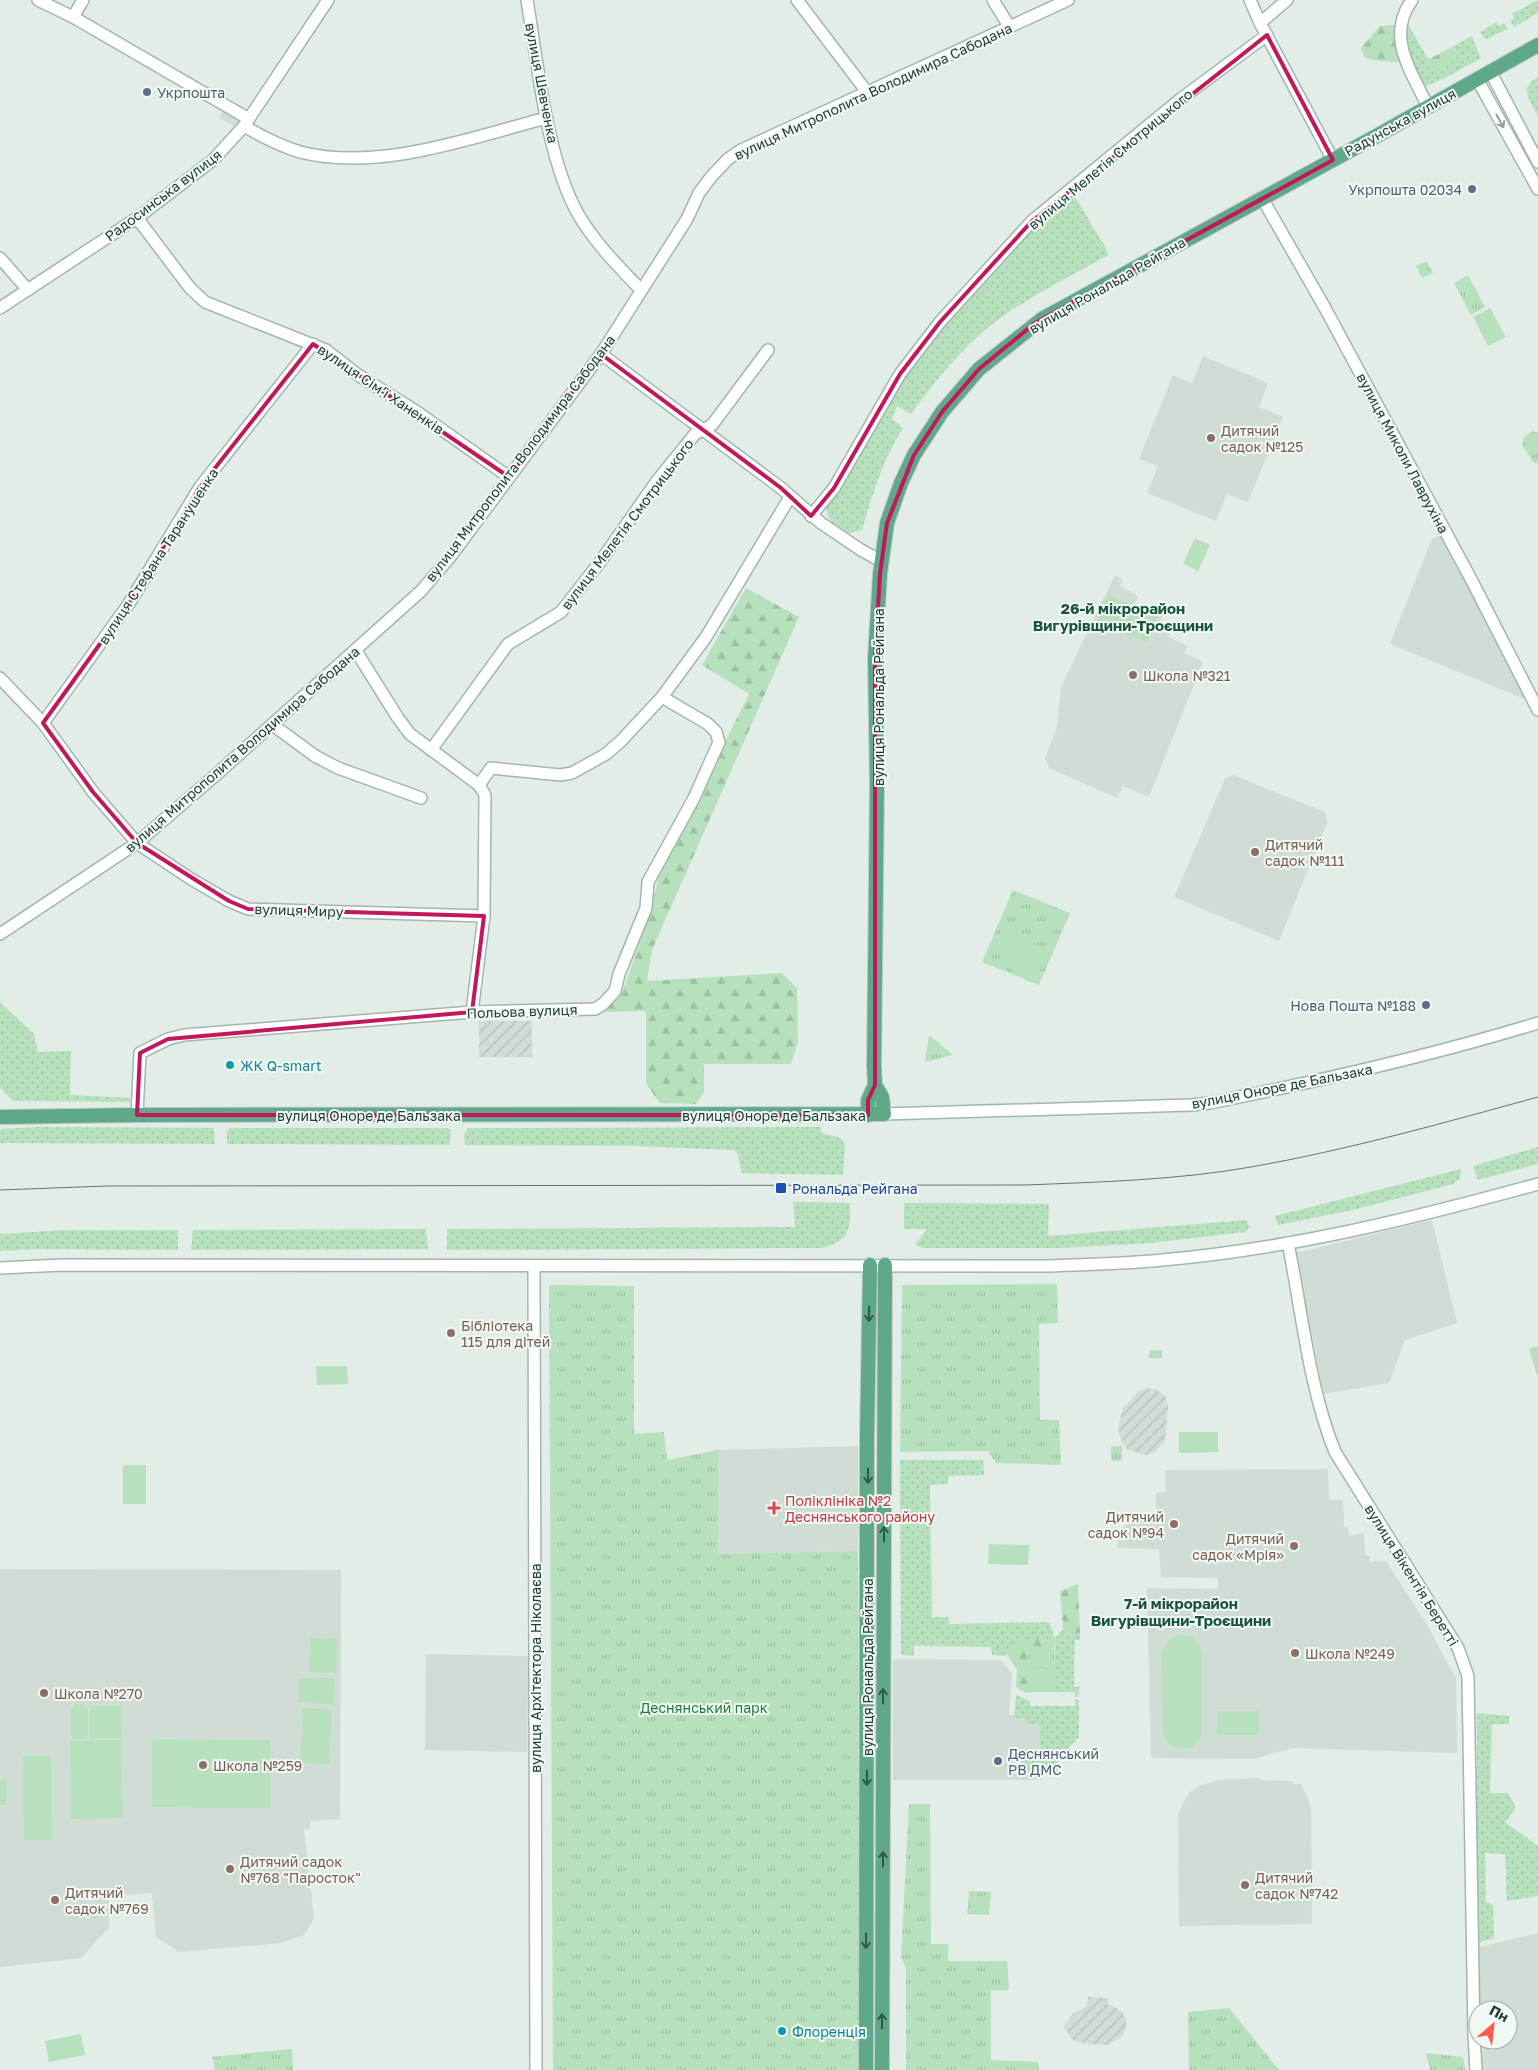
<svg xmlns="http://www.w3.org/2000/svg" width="1538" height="2070" font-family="'Golos Text',sans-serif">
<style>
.built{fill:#cfddd5;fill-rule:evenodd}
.industrial{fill:url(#industrial-furrows)}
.grass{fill:url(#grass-dots)}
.forest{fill:url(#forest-firs)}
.park{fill:url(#park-tufts)}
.garden{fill:#b7e1bc}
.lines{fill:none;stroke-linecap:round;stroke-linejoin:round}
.minor-casing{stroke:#a3b6ac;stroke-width:14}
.major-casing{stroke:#c0cac6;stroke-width:16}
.minor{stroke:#fff;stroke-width:11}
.major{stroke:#60a88a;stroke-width:14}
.tram{stroke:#597c6d;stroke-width:1}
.oneway{stroke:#8fa098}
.oneway2{stroke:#2f5a48}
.marked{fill:none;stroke:#c2185b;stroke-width:4;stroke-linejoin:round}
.service-dot{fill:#5c6f8a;stroke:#f2f9f5;stroke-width:2}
.education-dot{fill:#8d6e63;stroke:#f2f9f5;stroke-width:2}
.culture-dot{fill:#0f9aa8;stroke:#f2f9f5;stroke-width:2}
.transit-dot{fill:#1a4fb4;stroke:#f2f9f5;stroke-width:2}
.health-dot{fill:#e0444e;stroke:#f2f9f5;stroke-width:2}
.labels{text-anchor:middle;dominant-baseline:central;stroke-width:4;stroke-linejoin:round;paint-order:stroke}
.street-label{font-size:14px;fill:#1f4032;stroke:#f2f9f5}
.service-label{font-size:14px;fill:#4e5e75;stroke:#f2f9f5;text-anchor:start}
.education-label{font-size:14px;fill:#785e54;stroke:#f2f9f5;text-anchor:start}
.culture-label{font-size:14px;fill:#0d838f;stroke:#f2f9f5;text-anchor:start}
.transit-label{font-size:14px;fill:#164399;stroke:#f2f9f5;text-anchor:start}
.health-label{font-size:14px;fill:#be3a42;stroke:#f2f9f5;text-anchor:start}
.park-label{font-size:14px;fill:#247c38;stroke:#f2f9f5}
.neighbourhood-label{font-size:15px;font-weight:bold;fill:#18553c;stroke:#f2f9f5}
</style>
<defs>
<pattern id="industrial-furrows" width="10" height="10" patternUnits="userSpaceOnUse" patternTransform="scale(1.25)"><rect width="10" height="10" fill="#cfddd5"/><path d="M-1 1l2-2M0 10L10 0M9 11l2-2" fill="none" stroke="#b1bfb7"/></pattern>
<pattern id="grass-dots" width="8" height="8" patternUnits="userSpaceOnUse" patternTransform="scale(1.25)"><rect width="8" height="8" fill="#b7e1bc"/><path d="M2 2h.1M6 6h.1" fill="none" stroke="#9dc2a2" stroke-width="1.8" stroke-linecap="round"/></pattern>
<pattern id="forest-firs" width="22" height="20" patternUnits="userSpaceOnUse" patternTransform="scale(1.25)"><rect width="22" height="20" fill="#b7e1bc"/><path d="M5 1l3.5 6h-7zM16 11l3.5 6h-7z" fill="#9dc2a2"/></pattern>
<pattern id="park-tufts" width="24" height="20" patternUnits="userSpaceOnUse" patternTransform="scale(1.25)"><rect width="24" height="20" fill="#b7e1bc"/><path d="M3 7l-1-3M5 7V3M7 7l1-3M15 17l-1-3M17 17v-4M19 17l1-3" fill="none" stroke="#9dc2a2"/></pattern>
</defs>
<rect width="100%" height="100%" fill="#e1ede6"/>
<g class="built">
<polygon points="223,108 243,119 237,128 219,118"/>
<polygon points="1203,356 1268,383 1259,407 1283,417 1248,502 1227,494 1216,521 1147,493 1158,466 1139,459 1173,375 1192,383"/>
<polygon points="1441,534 1525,699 1390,644 1432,539"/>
<polygon points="1115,575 1123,580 1120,586 1138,596 1135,604 1162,616 1159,624 1171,630 1168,637 1188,646 1184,653 1203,662 1149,797 1123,786 1117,798 1049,768 1045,758 1057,727 1061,687"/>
<polygon points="1233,775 1325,812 1327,823 1279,941 1174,897 1225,779"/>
<polygon points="1432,1220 1457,1323 1405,1340 1389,1383 1323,1394 1296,1253"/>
<polygon points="858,1446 858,1551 718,1554 718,1450"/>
<polygon points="1328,1469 1329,1500 1343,1500 1344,1527 1348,1528 1349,1536 1364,1533 1365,1555 1370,1556 1370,1562 1386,1561 1429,1628 1456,1679 1457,1753 1293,1748 1253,1759 1151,1758 1147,1588 1218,1589 1218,1578 1161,1577 1159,1549 1117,1548 1120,1531 1133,1517 1156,1516 1156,1493 1166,1492 1165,1470"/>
<polygon points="0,1569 341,1570 340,1819 310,1821 310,1829 304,1829 314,1918 304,1935 282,1943 179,1952 156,1937 152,1893 109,1896 109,1928 81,1958 0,1967"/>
<polygon points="426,1654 528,1656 527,1752 425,1750"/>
<polygon points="893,1659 1001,1660 1012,1674 1009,1715 1041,1717 1042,1780 893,1780"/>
<polygon points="1260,1778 1260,1780 1292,1781 1293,1784 1301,1784 1308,1799 1311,1810 1312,1924 1179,1926 1178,1817 1182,1804 1189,1793 1200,1785 1214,1782 1214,1780"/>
<path d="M 1538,1933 L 1538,2070 L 1479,2070 L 1477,2055 L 1475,1948 ZM 1478,2010 L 1508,2010 L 1508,2040 L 1478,2040 Z"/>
</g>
<g class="industrial">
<rect x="479" y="1021" width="53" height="36"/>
<polygon points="1147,1388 1157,1390 1166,1397 1168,1407 1165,1441 1154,1453 1146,1455 1128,1450 1122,1442 1118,1429 1123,1408 1139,1391"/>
<polygon points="1088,1997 1108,1998 1108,2005 1113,2006 1122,2012 1126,2019 1126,2029 1121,2038 1107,2045 1088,2044 1074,2041 1063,2027 1073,2014 1087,2006"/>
</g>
<g class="grass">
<polygon points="1538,0 1538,13 1514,27 1510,20 1514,18 1512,14"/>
<polygon points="1497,22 1499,26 1504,23 1508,29 1486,39 1480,32"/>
<path d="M 1404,26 L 1409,26 L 1428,59 L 1431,58 L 1430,62 L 1458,59 L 1450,48 L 1472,36 L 1481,58 L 1447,77 L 1424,87 C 1413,67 1406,49 1404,26 Z"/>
<path d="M 1538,77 L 1538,116 C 1530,101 1518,88 1538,77 Z"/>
<path d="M 1071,190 L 1107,250 L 1108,255 C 1076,273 1043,290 1012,310 C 971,336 940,375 911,414 L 897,406 L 892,419 L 903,428 C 883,460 872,494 862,530 L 845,534 C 834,527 824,516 827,502 L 902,374 L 1034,223 Z"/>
<polygon points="0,1002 34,1034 38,1052 71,1051 70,1095 130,1098 130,1102 13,1101 0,1088"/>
<polygon points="38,1127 214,1128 215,1144 0,1143 0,1129"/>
<polygon points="821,1127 822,1133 840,1138 845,1144 843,1175 742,1173 737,1153 733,1150 636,1146 465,1145 464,1135 468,1128"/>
<polygon points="230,1128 446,1128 451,1129 450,1145 227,1144 227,1131"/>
<polygon points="1538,1147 1538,1164 1478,1180 1473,1166"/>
<polygon points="1461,1169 1460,1179 1453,1184 1353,1210 1278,1225 1275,1216"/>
<path d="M 793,1202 L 850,1203 C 851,1228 850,1241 822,1248 L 447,1250 L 447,1229 L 795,1227 Z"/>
<polygon points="904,1203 1049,1204 1048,1236 1247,1220 1249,1228 1245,1232 1151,1243 1061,1248 923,1248 915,1245 927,1229 904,1229"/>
<polygon points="426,1229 428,1249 191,1250 193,1230"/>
<polygon points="67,1230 178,1230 178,1250 38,1249 0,1251 0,1234"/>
<polygon points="900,1460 983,1460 984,1475 948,1476 948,1484 930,1485 932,1617 948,1617 949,1624 1049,1622 1055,1638 1063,1629 1068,1633 1080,1633 1080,1640 1075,1640 1074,1687 1080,1687 1078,1697 1075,1697 1075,1692 1030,1692 1028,1691 1055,1690 1055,1670 1028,1670 1029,1668 1054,1667 1055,1639 1026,1639 1005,1656 992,1655 991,1647 914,1646 914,1656 901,1655"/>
<polygon points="1016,1695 1030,1701 1031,1706 1075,1706 1075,1699 1079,1700 1079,1737 1059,1757 1058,1774 1024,1774 1023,1750 1040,1749 1040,1724 1027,1724 1027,1718 1014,1718"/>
<polygon points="1477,1713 1509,1716 1509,1724 1492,1724 1490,1793 1508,1793 1516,1808 1505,1822 1538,1846 1538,1896 1507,1901 1505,1854 1485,1853 1486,1902 1493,1905 1494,1938 1477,1943"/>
</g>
<g class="forest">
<polygon points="1394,25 1400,26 1402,53 1398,62 1378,61 1365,58 1361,48 1380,26"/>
<polygon points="1450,48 1458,59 1443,68 1435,68 1430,62 1431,58"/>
<polygon points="746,588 799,617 652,950 647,981 782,973 797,988 798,1043 791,1064 704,1064 704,1092 696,1104 660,1103 646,1084 646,1011 605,1012 622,993 652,908 659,874 749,694 702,665"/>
<polygon points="1078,1584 1080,1633 1068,1633 1063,1629 1060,1591"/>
<polygon points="1026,1639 1055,1639 1054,1649 1029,1649 1030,1692 1026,1693 1016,1687 1017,1670 1007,1654"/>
</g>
<g class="park">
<polygon points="1427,261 1433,273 1422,278 1416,266"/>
<polygon points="1468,275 1485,307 1471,315 1454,283"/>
<polygon points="1532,431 1538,433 1538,463 1534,463 1522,445 1524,437"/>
<polygon points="1013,890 1070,913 1039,985 982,962"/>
<polygon points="929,1035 953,1055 925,1062"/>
<polygon points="1057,1284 1058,1323 1039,1324 1040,1420 1059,1420 1061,1465 996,1463 988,1451 900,1452 902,1285"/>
<polygon points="549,1285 634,1286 634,1434 664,1432 667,1460 718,1450 718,1554 858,1551 858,2070 553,2070"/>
<polygon points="1150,1350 1162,1350 1162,1358 1149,1358"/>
<rect x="1111" y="1446" width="11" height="15"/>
<rect x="1029" y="1649" width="25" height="19"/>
<polygon points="909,1804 930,1804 931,1944 948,1944 948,1961 1007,1961 1009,1990 991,1990 991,2060 1038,2062 1039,2070 906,2070 906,1969 901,1957"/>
<polygon points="969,1891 991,1892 989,1915 967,1914"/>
<polygon points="1229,2008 1279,2070 1189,2070 1188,2012"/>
<polygon points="292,2049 293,2070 215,2070 212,2057"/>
<polygon points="1426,2053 1463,2057 1465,2070 1430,2070"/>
</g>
<g class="garden">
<polygon points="1490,308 1506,337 1488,346 1473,317"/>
<polygon points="1195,538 1210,545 1198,571 1183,564"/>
<polygon points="1108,595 1158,616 1147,642 1097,621"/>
<polygon points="1011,933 1049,950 1036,979 998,963"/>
<polygon points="1538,1346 1538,1375 1537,1375 1529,1349"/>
<polygon points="316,1366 347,1366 348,1384 317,1385"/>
<polygon points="1179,1432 1218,1432 1218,1452 1179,1453"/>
<rect x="123" y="1465" width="23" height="39"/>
<polygon points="989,1544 1029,1545 1028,1565 988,1564"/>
<path d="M 1182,1635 C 1194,1636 1200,1643 1202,1655 L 1202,1734 C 1194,1754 1172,1754 1163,1734 L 1162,1655 C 1164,1643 1170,1637 1182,1635 Z"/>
<polygon points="310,1638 337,1639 336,1673 309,1672"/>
<rect x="1028" y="1670" width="27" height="21"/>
<polygon points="299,1678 334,1678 333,1704 299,1703"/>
<polygon points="75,1704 82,1704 88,1709 88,1736 84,1739 73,1739 71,1735 71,1709"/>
<polygon points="90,1706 121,1706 122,1738 90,1738"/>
<polygon points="303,1708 332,1710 329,1764 300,1763"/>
<rect x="1217" y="1711" width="42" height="24"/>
<polygon points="152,1739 270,1740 270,1808 152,1807"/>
<polygon points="121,1740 123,1818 71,1819 70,1741"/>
<polygon points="23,1756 51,1756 52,1840 24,1840"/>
<rect x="0" y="1780" width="6" height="25"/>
<polygon points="81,2034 85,2055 49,2062 45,2041"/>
</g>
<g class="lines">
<g class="minor-casing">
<g id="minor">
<polyline points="38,0 73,17 249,119"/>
<path d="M 527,0 C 538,65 546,156 578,214 C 595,243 618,266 641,290"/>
<polyline points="797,0 867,92"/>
<polyline points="993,0 1009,26"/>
<polyline points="1250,0 1260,23 1333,160"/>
<path d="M 1412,0 C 1385,37 1412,72 1428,107"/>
<polyline points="73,17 83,0"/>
<polyline points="1260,23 1287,0"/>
<polyline points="1490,71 1538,162"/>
<polyline points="1477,79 1538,189"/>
<path d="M 244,126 C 261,136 281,146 300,152 C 378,172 471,138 546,118"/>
<polyline points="1262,198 1325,308 1472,581 1538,710"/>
<polyline points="137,218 190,288 205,302 326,350 358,375 417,412 509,477"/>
<polyline points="0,258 28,290"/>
<polyline points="0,308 137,218 213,160 244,126 328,0"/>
<polyline points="601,354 781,488 821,523 861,550 881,561"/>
<polyline points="811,516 834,488 900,374 940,322 1032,221 1182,98 1267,35"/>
<polyline points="356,651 398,718 410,734 479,785 485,795 484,916 472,1012"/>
<polyline points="0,678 43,723 93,792 137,843 191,879 229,901 248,909 484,916"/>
<polyline points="43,723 128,605 200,487 313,344"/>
<polyline points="273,725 315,756 338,768 421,798"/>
<polyline points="431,750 508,644 561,612 600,562 657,481 695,434 712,425 768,350"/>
<polyline points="479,785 491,768 560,775 572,773 606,754 621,741 662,697 706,637 790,497"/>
<polyline points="0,934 137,843 218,773 421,591 450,557 601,354 687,219 699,193 711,177 728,159 741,150 1068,0"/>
<path d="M 884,1114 L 1191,1105 L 1210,1103 C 1320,1081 1430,1056 1538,1023"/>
<polyline points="137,1115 140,1053 168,1039 184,1035 472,1012 595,1009 603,1004 615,991 619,974 646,908 648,882 694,798 719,742 716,732 708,724 662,697"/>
<path d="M 1288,1243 C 1302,1312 1309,1388 1335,1452 L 1458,1648 L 1468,1676 L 1474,2036 L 1476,2070"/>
<polyline points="534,1266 536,2070"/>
<path d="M 0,1268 L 62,1265 L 1049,1266 C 1086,1264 1125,1264 1162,1260 C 1290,1249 1415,1218 1538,1184"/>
</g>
</g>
<g class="major-casing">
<g id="major">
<polyline points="868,1115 868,1100 875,1085"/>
<polyline points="0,1117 137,1115 884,1114 882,1097 875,1085 874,1065 877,784 875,658 880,574 887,523 901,483 914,455 942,412 979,369 1042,319 1373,138 1538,45"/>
<polyline points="866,2070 867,1436 870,1265"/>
<polyline points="882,2070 885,1265"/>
</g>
</g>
<use href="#minor" class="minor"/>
<use href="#major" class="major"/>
<path class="tram" d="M 0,1190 L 107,1186 L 1025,1185 C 1101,1182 1177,1180 1251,1167 C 1348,1150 1443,1123 1538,1097"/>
</g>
<defs><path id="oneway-shaft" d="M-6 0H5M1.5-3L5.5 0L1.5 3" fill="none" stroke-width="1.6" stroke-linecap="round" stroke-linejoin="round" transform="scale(1.25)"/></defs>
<use class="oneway" href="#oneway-shaft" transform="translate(1500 121) rotate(61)"/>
<g class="oneway2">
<use href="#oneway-shaft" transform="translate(869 1314) rotate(91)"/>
<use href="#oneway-shaft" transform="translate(868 1476) rotate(90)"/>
<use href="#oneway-shaft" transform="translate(884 1534) rotate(-90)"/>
<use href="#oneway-shaft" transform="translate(883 1696) rotate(-90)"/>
<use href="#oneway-shaft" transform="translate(867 1778) rotate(90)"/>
<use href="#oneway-shaft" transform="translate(883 1859) rotate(-90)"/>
<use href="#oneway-shaft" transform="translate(866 1941) rotate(90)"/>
<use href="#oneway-shaft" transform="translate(882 2021) rotate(-90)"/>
</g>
<path class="marked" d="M 1267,35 L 1333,160 L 1035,323 L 979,369 L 942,412 L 914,455 L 887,523 L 880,574 L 875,658 L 875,1085 L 868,1100 L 868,1115 L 137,1115 L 140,1053 L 168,1039 L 472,1012 L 484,916 L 248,909 L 229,901 L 137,843 L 93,792 L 43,723 L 128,605 L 200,487 L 313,344 L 509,477 L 601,354 L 781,488 L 811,516 L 834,488 L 900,374 L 940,322 L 1032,221 Z"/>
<g class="service-dot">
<circle cx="147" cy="92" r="5"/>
<circle cx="1472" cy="189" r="5"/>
<circle cx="1426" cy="1005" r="5"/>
<circle cx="998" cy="1761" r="5"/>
</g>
<g class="education-dot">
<circle cx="1211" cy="438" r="5"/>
<circle cx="1133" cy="675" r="5"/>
<circle cx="1255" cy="852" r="5"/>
<circle cx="451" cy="1333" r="5"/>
<circle cx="1174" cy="1524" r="5"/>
<circle cx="1294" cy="1546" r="5"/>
<circle cx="1295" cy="1653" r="5"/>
<circle cx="44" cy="1693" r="5"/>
<circle cx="203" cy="1765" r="5"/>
<circle cx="230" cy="1869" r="5"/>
<circle cx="1245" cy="1885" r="5"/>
<circle cx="55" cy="1900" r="5"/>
</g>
<g class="culture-dot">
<circle cx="230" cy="1065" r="5"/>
<circle cx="782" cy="2031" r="5"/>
</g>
<rect class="transit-dot" x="775" y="1182" width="12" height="12" rx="2.5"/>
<path class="health-dot" d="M771.5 1500.5h5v5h5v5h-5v5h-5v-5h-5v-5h5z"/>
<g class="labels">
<g class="street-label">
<text transform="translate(542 83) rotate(79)">вулиця Шевченка</text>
<text transform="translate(873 91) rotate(-25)">вулиця Митрополита Володимира Сабодана</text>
<text transform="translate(1400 122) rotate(-29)">Радунська вулиця</text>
<text transform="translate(1110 159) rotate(-40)">вулиця Мелетія Смотрицького</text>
<text transform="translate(163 195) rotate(-37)">Радосинська вулиця</text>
<text transform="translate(1107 285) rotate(-30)">вулиця Рональда Рейгана</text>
<text transform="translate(381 389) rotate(34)">вулиця Сімʼї Ханенків</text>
<text transform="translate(1403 453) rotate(62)">вулиця Миколи Лаврухіна</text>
<text transform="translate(520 458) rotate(-53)">вулиця Митрополита Володимира Сабодана</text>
<text transform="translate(627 524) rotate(-53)">вулиця Мелетія Смотрицького</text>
<text transform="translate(158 556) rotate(-57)">вулиця Стефана Таранушенка</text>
<text transform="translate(878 697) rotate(-90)">вулиця Рональда Рейгана</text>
<text transform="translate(242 749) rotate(-41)">вулиця Митрополита Володимира Сабодана</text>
<text transform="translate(299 910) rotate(2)">вулиця Миру</text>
<text transform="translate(522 1011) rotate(-2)">Польова вулиця</text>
<text transform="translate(1282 1086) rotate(-11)">вулиця Оноре де Бальзака</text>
<text x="369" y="1115">вулиця Оноре де Бальзака</text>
<text x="774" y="1115">вулиця Оноре де Бальзака</text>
<text transform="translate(1412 1575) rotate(58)">вулиця Вікентія Беретті</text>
<text transform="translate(867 1667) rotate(-90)">вулиця Рональда Рейгана</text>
<text transform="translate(535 1668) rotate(-90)">вулиця Архітектора Ніколаєва</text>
</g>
<g class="service-label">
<text x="157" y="92">Укрпошта</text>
<text x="1462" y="189" text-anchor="end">Укрпошта 02034</text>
<text x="1416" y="1005" text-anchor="end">Нова Пошта №188</text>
<text x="1008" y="1753">Деснянський<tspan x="1008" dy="16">РВ ДМС</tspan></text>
</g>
<g class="education-label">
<text x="1221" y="430">Дитячий<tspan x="1221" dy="16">садок №125</tspan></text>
<text x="1143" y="675">Школа №321</text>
<text x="1265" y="844">Дитячий<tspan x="1265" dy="16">садок №111</tspan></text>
<text x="461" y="1325">Бібліотека<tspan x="461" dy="16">115 для дітей</tspan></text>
<text x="1164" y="1516" text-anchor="end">Дитячий<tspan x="1164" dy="16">садок №94</tspan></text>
<text x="1284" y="1538" text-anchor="end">Дитячий<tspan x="1284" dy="16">садок «Мрія»</tspan></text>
<text x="1305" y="1653">Школа №249</text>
<text x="54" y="1693">Школа №270</text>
<text x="213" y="1765">Школа №259</text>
<text x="240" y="1861">Дитячий садок<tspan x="240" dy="16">№768 "Паросток"</tspan></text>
<text x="1255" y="1877">Дитячий<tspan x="1255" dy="16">садок №742</tspan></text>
<text x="65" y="1892">Дитячий<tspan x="65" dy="16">садок №769</tspan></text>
</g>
<g class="culture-label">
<text x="240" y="1065">ЖК Q-smart</text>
<text x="792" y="2031">Флоренція</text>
</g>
<g class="transit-label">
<text x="792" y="1188">Рональда Рейгана</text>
</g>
<g class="health-label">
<text x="785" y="1500">Поліклініка №2<tspan x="785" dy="16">Деснянського району</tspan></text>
</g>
<g class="park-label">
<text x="704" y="1707">Деснянський парк</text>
</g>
<g class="neighbourhood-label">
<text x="1123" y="608">26-й мікрорайон<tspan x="1123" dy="17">Вигурівщини-Троєщини</tspan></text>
<text x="1181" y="1603">7-й мікрорайон<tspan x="1181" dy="17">Вигурівщини-Троєщини</tspan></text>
</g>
</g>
<g transform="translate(1493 2025) rotate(28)"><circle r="24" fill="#f2f9f5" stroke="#9eafa7"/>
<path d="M0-4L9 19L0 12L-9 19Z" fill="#ff5c4e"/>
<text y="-8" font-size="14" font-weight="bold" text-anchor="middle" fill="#1f4032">Пн</text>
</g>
</svg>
